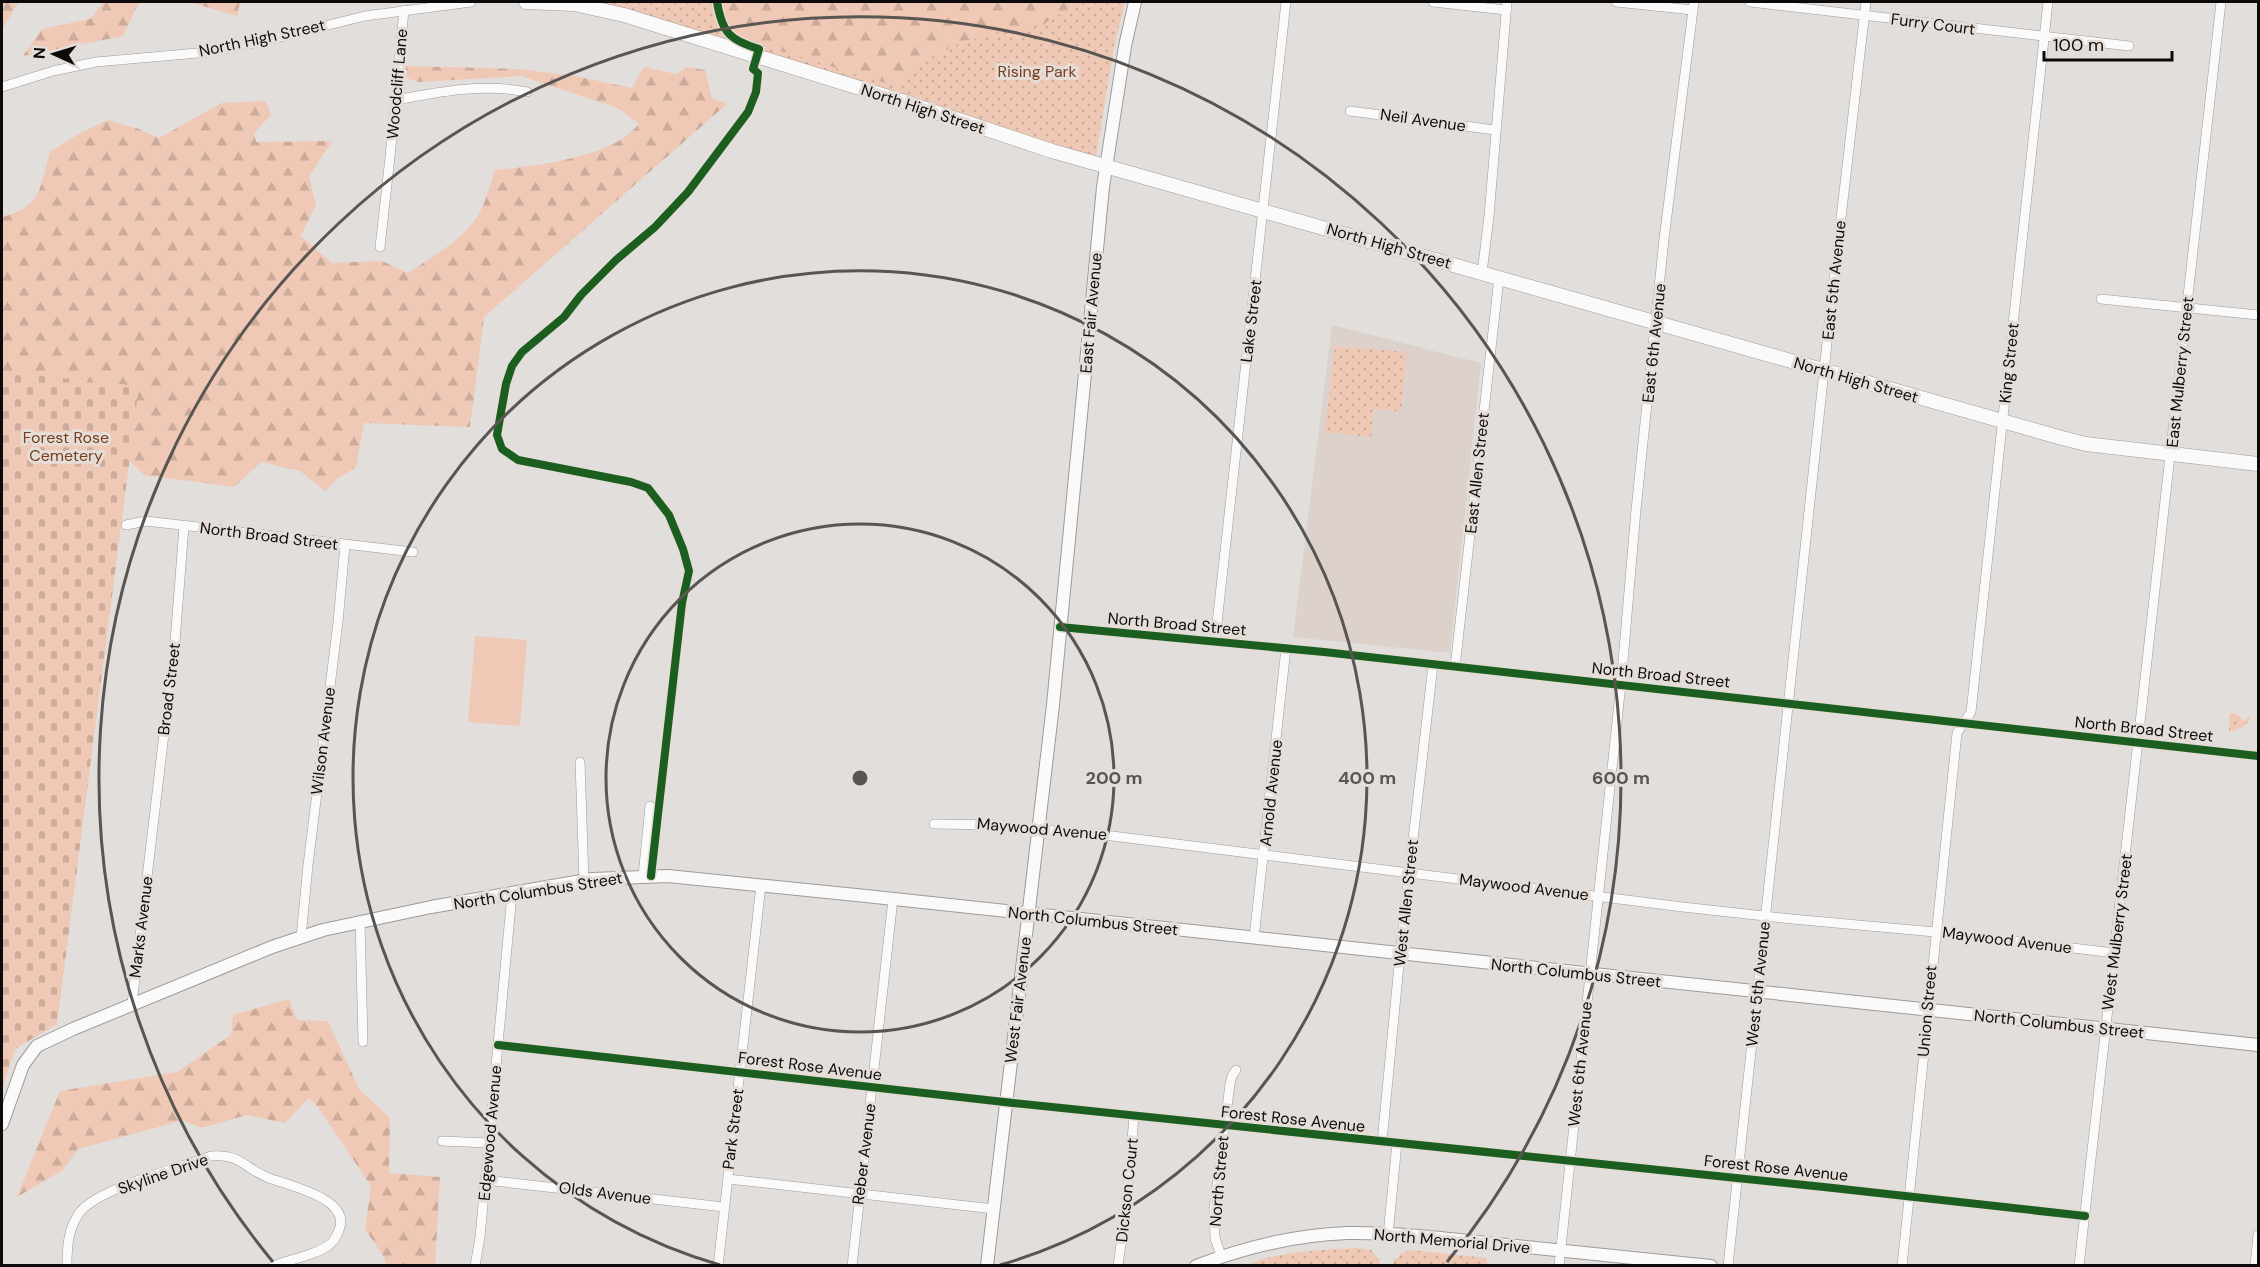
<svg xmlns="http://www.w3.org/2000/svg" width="2260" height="1267" font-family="'DM Sans',sans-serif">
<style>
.built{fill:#dcd1cb}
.green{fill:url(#green-dots)}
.forest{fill:url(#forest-firs)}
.cemetery{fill:url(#cemetery-stones)}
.pitch{fill:#efc9b5}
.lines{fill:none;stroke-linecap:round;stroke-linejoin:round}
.minor-casing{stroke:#9d9a98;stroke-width:10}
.major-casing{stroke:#9d9a98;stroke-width:14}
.highway-casing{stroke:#9d9a98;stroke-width:15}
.minor{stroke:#fbfafa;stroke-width:9}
.major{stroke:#fbfafa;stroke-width:12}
.highway{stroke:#fbfafa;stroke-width:14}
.cycleway-casing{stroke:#e5ddd8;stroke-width:11}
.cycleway{stroke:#1b5e20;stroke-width:8}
.ring{fill:none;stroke:#585552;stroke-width:3}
.labels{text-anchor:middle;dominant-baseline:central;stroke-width:6;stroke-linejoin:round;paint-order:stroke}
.street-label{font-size:16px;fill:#0d0b09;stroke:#e5ddd8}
.park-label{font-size:16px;fill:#773f1d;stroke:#e5ddd8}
.centre{fill:#585552;stroke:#e5ddd8;stroke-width:3}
.ring-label{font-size:18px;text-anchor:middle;font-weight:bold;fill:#585552;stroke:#e5ddd8;stroke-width:6;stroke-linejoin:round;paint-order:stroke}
</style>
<defs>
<pattern id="green-dots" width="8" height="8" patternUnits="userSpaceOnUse" patternTransform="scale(1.5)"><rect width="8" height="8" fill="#efc9b5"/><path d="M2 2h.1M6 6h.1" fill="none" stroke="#ccab9a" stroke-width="1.8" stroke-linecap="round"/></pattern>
<pattern id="forest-firs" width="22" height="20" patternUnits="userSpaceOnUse" patternTransform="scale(1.5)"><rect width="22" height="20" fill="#efc9b5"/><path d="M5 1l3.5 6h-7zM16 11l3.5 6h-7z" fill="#ccab9a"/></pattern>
<pattern id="cemetery-stones" width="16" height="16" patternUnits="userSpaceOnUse" patternTransform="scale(1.5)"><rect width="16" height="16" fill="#efc9b5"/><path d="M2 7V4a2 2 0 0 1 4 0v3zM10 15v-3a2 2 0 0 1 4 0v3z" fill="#ccab9a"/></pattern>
</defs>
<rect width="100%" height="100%" fill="#e2dedb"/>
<polygon class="built" points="1332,325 1481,363 1450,653 1293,637"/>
<g class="green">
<polygon points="526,2 1125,2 1114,47 1095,163 624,15"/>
<polygon points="1335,346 1407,352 1401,412 1374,409 1371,437 1325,432"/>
<path d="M 2230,713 L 2237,714 L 2243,721 L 2251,715 C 2249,726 2236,731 2229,732 Z"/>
<path d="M 1357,1248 L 1371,1250 L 1377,1258 L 1380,1258 L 1380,1265 L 1249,1265 C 1268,1252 1332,1249 1357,1248 Z"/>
<polygon points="1411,1250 1486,1258 1488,1265 1393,1265 1394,1258 1397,1259 1400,1254"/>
</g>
<g class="forest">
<polygon points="2,2 19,2 2,29"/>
<polygon points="104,2 139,2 123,36 23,56 42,29 90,19"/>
<polygon points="189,2 240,2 237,16"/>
<path d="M 721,2 L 1079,2 L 1044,24 L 964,41 L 918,64 L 901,88 L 749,41 C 734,32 723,19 721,2 Z"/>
<path d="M 406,66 L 518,69 L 575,76 L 632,88 L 644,67 L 676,74 L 687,67 L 705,70 L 712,98 L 727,104 L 484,317 L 470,427 L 364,423 L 356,467 L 337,479 L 325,491 L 300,471 L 261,462 L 234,487 L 144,475 L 124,455 L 2,389 L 2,217 C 42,207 40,187 50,152 L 80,133 L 108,120 L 139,129 L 159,138 L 222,103 L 266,101 L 271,115 L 254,133 L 256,142 L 332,141 L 309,177 L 316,205 L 301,236 L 332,263 L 382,261 L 408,273 C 429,259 454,245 471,225 C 484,211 489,188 495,170 C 536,166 586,160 622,139 C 628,135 634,129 639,124 L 618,108 L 521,76 L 419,82 L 406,78 Z"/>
<polygon points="289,999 297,1020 328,1021 359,1089 390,1118 389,1173 440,1177 435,1265 386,1265 384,1257 365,1229 371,1186 318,1107 309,1098 285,1123 247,1115 201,1128 183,1120 78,1149 63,1170 17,1197 60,1091 177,1072 231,1035 233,1015"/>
</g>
<polygon class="cemetery" points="2,372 139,386 57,1024 15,1049 2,1089"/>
<polygon class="pitch" points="475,636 527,640 520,726 468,722"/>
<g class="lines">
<g class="minor-casing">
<g id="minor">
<polyline points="1433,2 1506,10"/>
<polyline points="1616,2 1693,10"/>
<polyline points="1750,2 2129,46"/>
<polyline points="2,87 53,71 96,62 209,52 268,40 365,16 471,2"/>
<path d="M 396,100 C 438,92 484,83 527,92"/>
<polyline points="1350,111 1495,130"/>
<polyline points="380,247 390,157 404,10"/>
<polyline points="1482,273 1489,216 1507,2"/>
<polyline points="2101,299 2258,315"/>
<polyline points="126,525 146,521 413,552"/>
<polyline points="1060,627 1324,652 2258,756"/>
<polyline points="1215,641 1286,2"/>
<polyline points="1455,667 1499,278"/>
<polyline points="580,762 584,880"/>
<polyline points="934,824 997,825 1112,836 1683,907 1792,919 1946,933 2115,953"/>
<polyline points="643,876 650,806"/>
<polyline points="360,921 363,1042"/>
<polyline points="301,937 308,865 338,622 345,545"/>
<polyline points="1254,938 1286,648"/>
<polyline points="132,1004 175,641 184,527"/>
<polyline points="498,1045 1013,1103 1824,1187 2085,1216"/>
<polyline points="442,1141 489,1143"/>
<polyline points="1382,1142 1401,944 1433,665"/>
<polyline points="728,1179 994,1209"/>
<polyline points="485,1180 724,1207"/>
<polyline points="1388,1235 1397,1143"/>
<polyline points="1221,1256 1215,1238 1214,1209 1230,1084 1232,1076 1236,1070"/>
<path d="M 67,1266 C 67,1247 68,1228 80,1212 C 99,1188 179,1168 211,1156 C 240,1153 245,1169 269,1178 C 290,1186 352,1199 339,1230 C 337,1236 334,1241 329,1245 C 314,1256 290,1259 273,1266"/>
<polyline points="475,1266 480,1237 512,894"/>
<polyline points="718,1266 761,885"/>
<polyline points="852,1266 893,899"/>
<polyline points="1118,1266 1128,1192 1134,1115"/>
<polyline points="1559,1266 1621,684 1636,510 1664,239 1694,2"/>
<polyline points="1728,1266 1833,287 1866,2"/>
<polyline points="1902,1266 1957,733 1971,712 2048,2"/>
<polyline points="2079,1266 2221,2"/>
<polyline points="2255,1266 2258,1235"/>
</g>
</g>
<g class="major-casing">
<g id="major">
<polyline points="2,1124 23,1065 37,1046 73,1029 272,947 323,930 431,907 593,879 668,876 866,896 2258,1045"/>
<polyline points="987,1266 1053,705 1103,187 1125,46 1135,2"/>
<path d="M 1196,1266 C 1245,1247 1295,1235 1347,1233 C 1400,1232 1454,1240 1507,1245 C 1575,1252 1643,1259 1711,1266"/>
</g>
</g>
<g class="highway-casing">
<polyline id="highway" points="526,2 574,4 624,15 908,103 1052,151 2062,438 2086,444 2258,464"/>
</g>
<use href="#minor" class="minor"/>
<use href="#major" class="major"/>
<use href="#highway" class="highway"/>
<g class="cycleway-casing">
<g id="cycleway">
<polyline points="1060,627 1324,652 2258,756"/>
<path d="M 651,876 L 682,603 L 689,571 L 683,549 L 669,515 L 648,488 L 631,482 L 518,460 L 502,449 L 497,435 L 506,384 L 512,366 L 522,352 L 564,317 L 581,295 L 616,260 L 655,227 L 688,192 L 748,112 L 756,92 L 758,73 L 753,69 L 759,49 C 729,40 722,32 717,2"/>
<polyline points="498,1045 1013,1103 1824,1187 2085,1216"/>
</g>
</g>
<use href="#cycleway" class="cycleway"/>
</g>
<g class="ring">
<circle cx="860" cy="778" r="254"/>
<path d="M720 1265A507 507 0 1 1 1000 1265"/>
<path d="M273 1262A761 761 0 1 1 1447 1262"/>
</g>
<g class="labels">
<g class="street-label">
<text transform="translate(1933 24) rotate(7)">Furry Court</text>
<text transform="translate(262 38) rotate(-12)">North High Street</text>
<text transform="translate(397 84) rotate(-85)">Woodcliff Lane</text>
<text transform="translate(923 109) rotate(18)">North High Street</text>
<text transform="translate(1423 120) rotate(8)">Neil Avenue</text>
<text transform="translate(1389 246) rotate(16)">North High Street</text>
<text transform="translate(1834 280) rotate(-84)">East 5th Avenue</text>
<text transform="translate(1091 313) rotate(-85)">East Fair Avenue</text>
<text transform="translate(1251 321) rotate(-83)">Lake Street</text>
<text transform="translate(1654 343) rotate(-84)">East 6th Avenue</text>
<text transform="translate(2009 363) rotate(-84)">King Street</text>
<text transform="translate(2180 372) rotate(-84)">East Mulberry Street</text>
<text transform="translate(1856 380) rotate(16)">North High Street</text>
<text transform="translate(1477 473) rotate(-84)">East Allen Street</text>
<text transform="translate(269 536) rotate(7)">North Broad Street</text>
<text transform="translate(1177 624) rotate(5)">North Broad Street</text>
<text transform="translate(1661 675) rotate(6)">North Broad Street</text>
<text transform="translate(169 689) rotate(-83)">Broad Street</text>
<text transform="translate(2144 729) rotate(6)">North Broad Street</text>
<text transform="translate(323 741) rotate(-83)">Wilson Avenue</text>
<text transform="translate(1271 793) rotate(-84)">Arnold Avenue</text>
<text transform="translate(1042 829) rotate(5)">Maywood Avenue</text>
<text transform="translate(1524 887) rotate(7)">Maywood Avenue</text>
<text transform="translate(538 891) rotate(-9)">North Columbus Street</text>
<text transform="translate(1406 903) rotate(-84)">West Allen Street</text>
<text transform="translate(1093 921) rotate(6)">North Columbus Street</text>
<text transform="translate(141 927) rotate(-83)">Marks Avenue</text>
<text transform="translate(2117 932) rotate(-83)">West Mulberry Street</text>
<text transform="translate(2007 940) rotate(7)">Maywood Avenue</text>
<text transform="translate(1576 973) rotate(6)">North Columbus Street</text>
<text transform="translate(1758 984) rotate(-84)">West 5th Avenue</text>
<text transform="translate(1018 1000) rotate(-83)">West Fair Avenue</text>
<text transform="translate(1927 1011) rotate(-85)">Union Street</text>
<text transform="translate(2059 1024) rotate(6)">North Columbus Street</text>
<text transform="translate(1580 1064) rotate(-84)">West 6th Avenue</text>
<text transform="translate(810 1066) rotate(7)">Forest Rose Avenue</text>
<text transform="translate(1293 1119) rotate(6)">Forest Rose Avenue</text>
<text transform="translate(733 1129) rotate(-83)">Park Street</text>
<text transform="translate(490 1133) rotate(-85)">Edgewood Avenue</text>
<text transform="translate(864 1154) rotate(-83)">Reber Avenue</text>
<text transform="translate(1776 1168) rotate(6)">Forest Rose Avenue</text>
<text transform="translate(163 1174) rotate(-19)">Skyline Drive</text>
<text transform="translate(1219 1181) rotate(-85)">North Street</text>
<text transform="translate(1127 1190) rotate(-84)">Dickson Court</text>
<text transform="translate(605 1193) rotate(7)">Olds Avenue</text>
<text transform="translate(1452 1241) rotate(5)">North Memorial Drive</text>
</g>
<g class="park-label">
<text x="1037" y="71">Rising Park</text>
<text x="66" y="437">Forest Rose<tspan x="66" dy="18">Cemetery</tspan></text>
</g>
</g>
<circle cx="860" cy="778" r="9" class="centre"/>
<g class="ring-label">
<text x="1114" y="784">200 m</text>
<text x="1367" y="784">400 m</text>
<text x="1621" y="784">600 m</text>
</g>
<rect width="2260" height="1267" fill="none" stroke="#0d0b09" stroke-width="6"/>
<g transform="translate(54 54) rotate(274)" stroke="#e5ddd8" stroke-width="4.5" paint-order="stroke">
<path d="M0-4.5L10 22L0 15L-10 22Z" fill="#0d0b09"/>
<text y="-9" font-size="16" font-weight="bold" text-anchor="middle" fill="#0d0b09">N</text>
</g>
<path d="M2044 51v9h128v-9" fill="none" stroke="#0d0b09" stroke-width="3"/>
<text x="2053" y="51" font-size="18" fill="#0d0b09" stroke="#e5ddd8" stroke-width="4.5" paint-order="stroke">100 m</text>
</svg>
